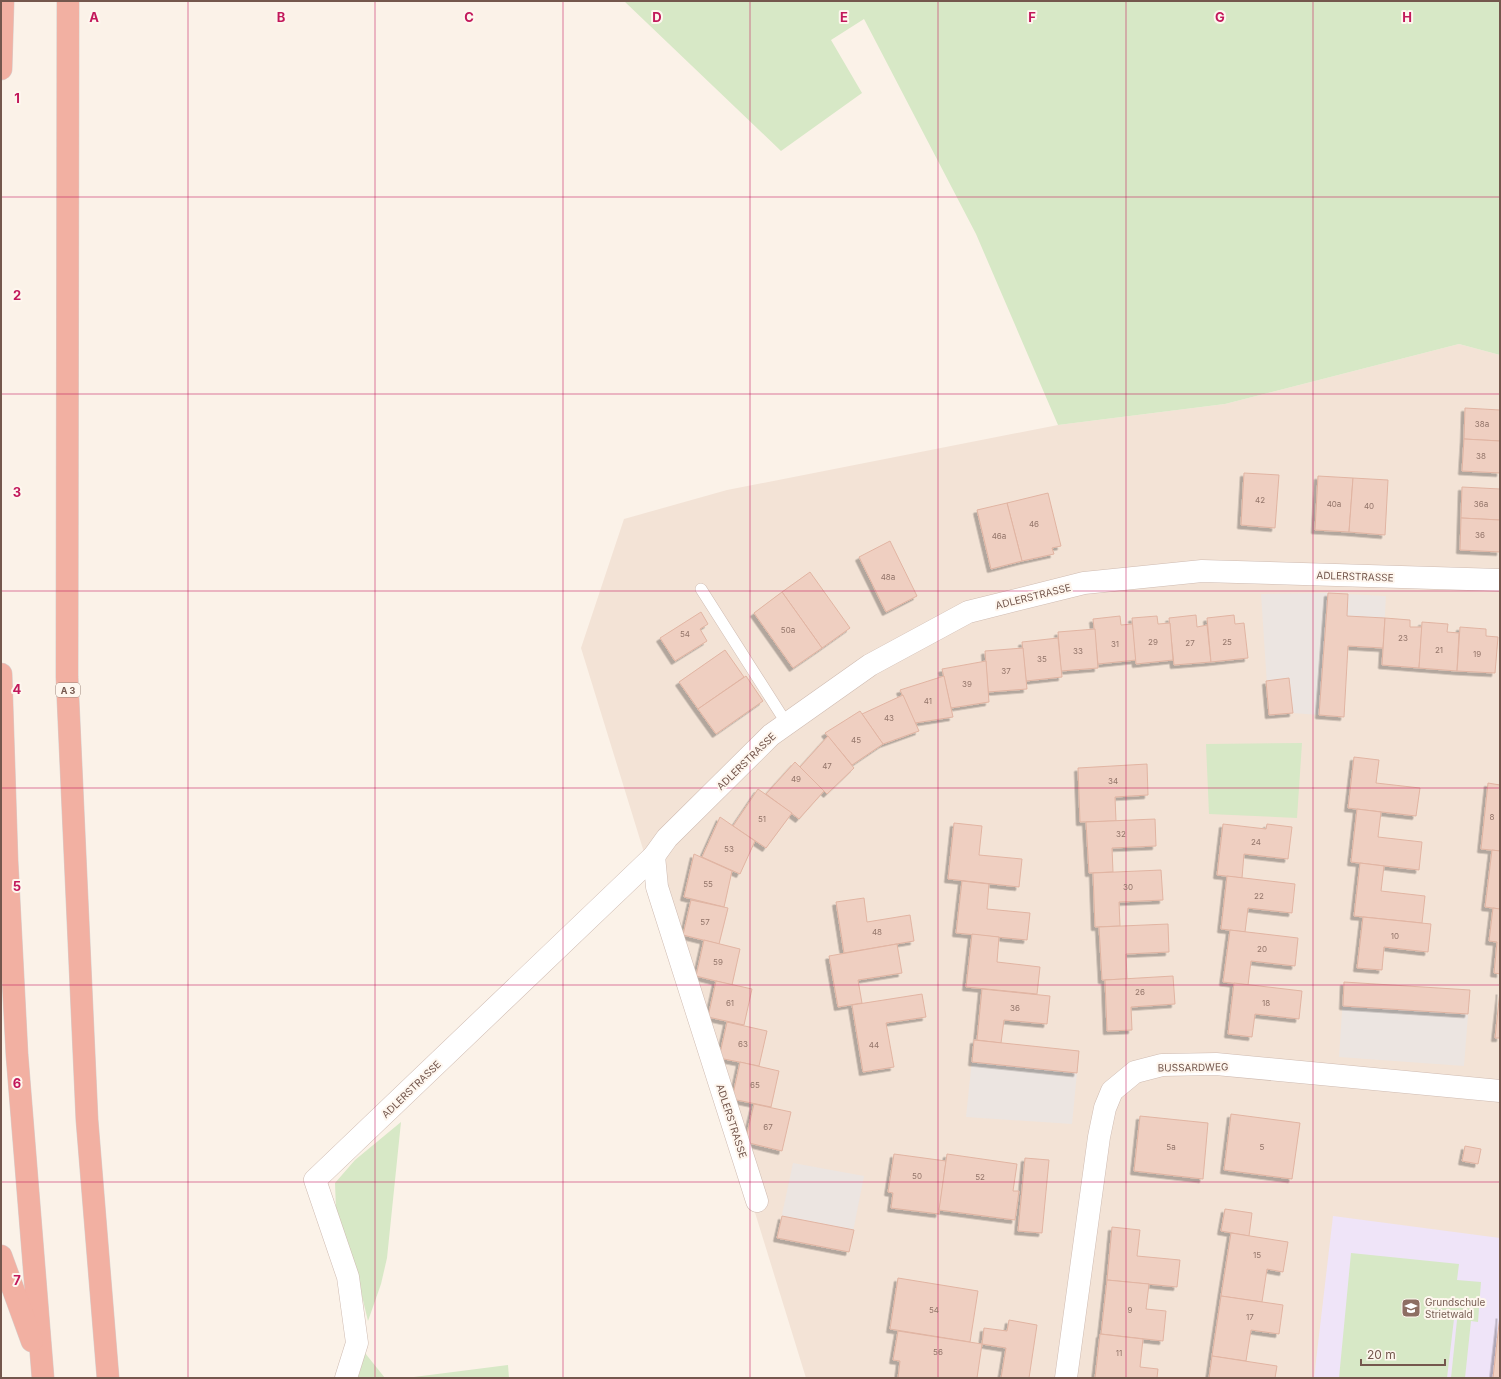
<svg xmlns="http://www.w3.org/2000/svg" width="1501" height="1379" font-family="Inter,sans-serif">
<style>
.residential{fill:#f3e3d6}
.industrial{fill:#ece5e1}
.education{fill:#efe4f8}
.green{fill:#d7e8c6}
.building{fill:#efcfc1;stroke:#e1b4a2;filter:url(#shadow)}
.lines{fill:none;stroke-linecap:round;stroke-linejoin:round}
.service-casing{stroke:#cfbbb1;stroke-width:12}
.minor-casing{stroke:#cfbbb1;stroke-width:23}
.motorway-casing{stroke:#d8d0cd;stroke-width:23}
.service{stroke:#fff;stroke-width:11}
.minor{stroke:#fff;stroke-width:22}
.motorway{stroke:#f2b0a2;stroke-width:22}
.grid{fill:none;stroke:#c2185b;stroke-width:1;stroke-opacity:0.55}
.labels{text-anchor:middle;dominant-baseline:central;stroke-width:4;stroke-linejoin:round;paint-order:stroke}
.number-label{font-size:8px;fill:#93756a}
.shield{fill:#fef6ee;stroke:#9d877d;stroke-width:1}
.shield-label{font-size:9px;font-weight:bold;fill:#74574d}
.street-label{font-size:10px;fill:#74574d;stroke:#fef6ee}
.education-label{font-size:10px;fill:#785e54;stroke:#fef6ee;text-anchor:start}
.grid-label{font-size:13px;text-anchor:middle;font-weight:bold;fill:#c2185b;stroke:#fef6ee;stroke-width:4;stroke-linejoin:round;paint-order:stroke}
</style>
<defs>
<filter id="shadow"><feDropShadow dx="-3.5" dy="3.5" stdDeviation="0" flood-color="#0004"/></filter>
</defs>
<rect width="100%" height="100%" fill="#fbf2e8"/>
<polygon class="residential" points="1459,344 1500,355 1500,1378 806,1378 581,648 624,519 727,490 1058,425 1225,404"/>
<g class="industrial">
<polygon points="1328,593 1386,596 1383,648 1348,646 1344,717 1293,713 1269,715 1261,594"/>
<polygon points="1344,982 1470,990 1464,1066 1339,1057"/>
<polygon points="974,1040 1077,1073 1072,1124 966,1117"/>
<polygon points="793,1163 864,1176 849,1252 777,1238"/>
</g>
<polygon class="education" points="1333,1216 1500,1238 1500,1378 1314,1378"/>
<g class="green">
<polygon points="624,1 1500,1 1500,355 1459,344 1225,404 1058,425 976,234 864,19 831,40 862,93 781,151"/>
<polygon points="1302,743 1297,818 1209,814 1206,744"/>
<polygon points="401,1122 387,1258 381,1284 368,1321 359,1284 336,1210 335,1183 355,1160"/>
<polygon points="1351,1253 1459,1264 1457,1280 1481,1282 1478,1322 1471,1321 1465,1378 1451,1378 1457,1320 1454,1319 1447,1378 1339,1378"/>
<polygon points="365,1353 385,1378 358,1378"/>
<polygon points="508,1365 509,1378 406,1378"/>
</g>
<g class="building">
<polygon points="1465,408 1500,410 1500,441 1464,439"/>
<polygon points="1464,439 1500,441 1500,473 1462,471"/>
<polygon points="1244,473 1279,475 1275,528 1241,525"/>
<polygon points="1318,476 1353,478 1349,532 1315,530"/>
<polygon points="1353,478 1388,480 1385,535 1349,532"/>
<polygon points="1462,487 1500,489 1500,520 1461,518"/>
<polygon points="1048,493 1061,546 1052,548 1054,554 1022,561 1007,503"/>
<polygon points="1007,503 1022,561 991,569 977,510"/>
<polygon points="1461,518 1500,520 1500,552 1460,550"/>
<polygon points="890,541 917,596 886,612 859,557"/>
<polygon points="810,572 850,628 822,648 782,592"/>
<polygon points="782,592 822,648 793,668 754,613"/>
<polygon points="1328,593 1348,594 1347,616 1385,618 1383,648 1348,646 1344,717 1319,715"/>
<polygon points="701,612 708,624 700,629 707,641 675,661 660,638"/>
<polygon points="1196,615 1197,627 1207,625 1211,662 1174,665 1169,618"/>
<polygon points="1234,615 1235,624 1244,623 1248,658 1211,662 1207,618"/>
<polygon points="1120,616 1121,625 1133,624 1136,660 1098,664 1093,619"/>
<polygon points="1157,616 1158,624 1170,623 1173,660 1136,664 1132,618"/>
<polygon points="1385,618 1410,620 1410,627 1422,627 1419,668 1382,665"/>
<polygon points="1422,622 1448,624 1447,632 1459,633 1457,671 1419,668"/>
<polygon points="1460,627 1486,629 1486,636 1498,637 1495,673 1457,671"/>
<polygon points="1095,629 1098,668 1061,671 1058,632"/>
<polygon points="1058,638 1062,677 1026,681 1022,642"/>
<polygon points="1023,648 1027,689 988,692 985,651"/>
<polygon points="725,650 744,677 698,709 679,682"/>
<polygon points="986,661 989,702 951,708 942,669"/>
<polygon points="746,676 763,701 716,734 698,709"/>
<polygon points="944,676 953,717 915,723 900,690"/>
<polygon points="1289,678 1293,713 1269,715 1266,681"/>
<polygon points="903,695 919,731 883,744 862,714"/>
<polygon points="860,711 883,744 852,765 825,733"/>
<polygon points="828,736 854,768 827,794 800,767"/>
<polygon points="1354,757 1379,760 1376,783 1420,788 1416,816 1348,808"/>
<polygon points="795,762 824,791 799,819 766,794"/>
<polygon points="1147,764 1148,795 1115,797 1116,821 1080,822 1078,768"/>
<polygon points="1488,783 1500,785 1500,851 1481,849"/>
<polygon points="758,789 792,813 766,848 733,826"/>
<polygon points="1357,809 1381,812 1378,837 1422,842 1419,870 1351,862"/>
<polygon points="720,817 755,841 740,874 702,857"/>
<polygon points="1155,819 1156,846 1112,848 1113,872 1089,873 1086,822"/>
<polygon points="954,823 982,826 979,855 1022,859 1019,887 948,879"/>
<polygon points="1223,824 1266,829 1267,824 1292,827 1288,859 1244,854 1242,878 1217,875"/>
<polygon points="1492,850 1500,851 1500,909 1485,907"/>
<polygon points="694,854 732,871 724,907 684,897"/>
<polygon points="1360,863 1384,866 1381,891 1425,896 1422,923 1354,916"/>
<polygon points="1161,870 1163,900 1119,902 1120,926 1095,927 1093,873"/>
<polygon points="1227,876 1295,884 1292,913 1248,908 1245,932 1221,929"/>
<polygon points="962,881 989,884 987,909 1030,913 1027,940 956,933"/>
<polygon points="864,898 867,922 910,915 914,941 844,953 836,902"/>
<polygon points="691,900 728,908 719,944 683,935"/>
<polygon points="1493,908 1500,909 1500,974 1494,973 1497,942 1489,941"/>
<polygon points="1363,917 1431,924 1428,952 1384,947 1382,970 1357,968"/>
<polygon points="1168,924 1169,952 1126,954 1127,979 1102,980 1099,927"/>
<polygon points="1230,930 1298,938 1295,966 1251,961 1248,985 1223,982"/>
<polygon points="972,934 999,937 997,962 1040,967 1037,994 966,987"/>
<polygon points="704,940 740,949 732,985 696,976"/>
<polygon points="897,944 902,973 858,980 862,1003 838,1007 829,956"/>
<polygon points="1173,976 1175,1004 1131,1007 1132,1030 1107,1031 1105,980"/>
<polygon points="716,981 752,989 744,1025 708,1017"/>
<polygon points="1344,982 1470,990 1468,1014 1343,1006"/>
<polygon points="1234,983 1302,991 1299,1019 1255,1014 1252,1037 1228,1034"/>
<polygon points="982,989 1050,996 1047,1024 1004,1020 1001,1043 977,1040"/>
<polygon points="1500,991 1500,1038 1495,1038"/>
<polygon points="922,994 926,1017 886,1023 894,1067 863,1072 852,1005"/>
<polygon points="727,1022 767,1031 759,1066 719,1058"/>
<polygon points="974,1040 1079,1051 1077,1073 972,1062"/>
<polygon points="740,1062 779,1071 771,1107 732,1099"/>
<polygon points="754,1104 791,1112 782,1151 745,1142"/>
<polygon points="1231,1114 1300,1123 1292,1179 1224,1170"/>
<polygon points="1140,1116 1208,1123 1203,1179 1134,1171"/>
<polygon points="1465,1146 1481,1149 1478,1164 1462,1161"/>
<polygon points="894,1154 946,1161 939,1214 891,1208 893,1193 888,1192"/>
<polygon points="947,1154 1017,1164 1013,1191 1019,1191 1015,1220 939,1210"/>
<polygon points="1025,1158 1049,1160 1042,1233 1018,1231"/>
<polygon points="1225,1209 1252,1213 1249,1236 1221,1231"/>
<polygon points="782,1216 854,1230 849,1252 777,1238"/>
<polygon points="1112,1227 1140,1230 1137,1256 1180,1260 1177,1287 1107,1280"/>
<polygon points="1231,1233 1288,1242 1283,1272 1267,1269 1262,1302 1221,1296"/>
<polygon points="898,1278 978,1291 970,1342 890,1329"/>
<polygon points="1107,1280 1149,1284 1146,1309 1166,1311 1163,1341 1101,1334"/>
<polygon points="1221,1296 1283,1305 1279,1334 1251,1330 1246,1361 1212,1356"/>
<polygon points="1500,1315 1500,1378 1493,1378"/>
<polygon points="1009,1320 1037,1325 1029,1378 1001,1378 1006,1348 982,1344 984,1328 1007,1331"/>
<polygon points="898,1331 982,1344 977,1378 898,1378 900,1361 893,1360"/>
<polygon points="1100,1334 1143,1339 1140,1367 1158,1369 1157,1378 1095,1378"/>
<polygon points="1212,1356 1277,1366 1275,1378 1209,1378"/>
</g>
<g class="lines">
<g class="service-casing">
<polyline id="service" points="701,589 787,724"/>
</g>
<g class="minor-casing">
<g id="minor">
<polyline points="654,856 657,887 757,1201"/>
<polyline points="346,1378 357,1343 348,1277 315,1180 654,856 667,838 771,735 870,665 968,612 1084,583 1202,571 1500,580"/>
<polyline points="1066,1378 1099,1137 1105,1108 1112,1091 1135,1072 1162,1065 1216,1064 1500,1091"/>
</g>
</g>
<g class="motorway-casing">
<g id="motorway">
<polyline points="68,1 67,677 87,1120 108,1378"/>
<polyline points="1,69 3,1"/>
<polyline points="1,674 7,861 17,1055 43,1378"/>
<polyline points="1,1256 32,1341"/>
</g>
</g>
<use href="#service" class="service"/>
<use href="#minor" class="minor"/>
<use href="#motorway" class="motorway"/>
</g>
<path class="grid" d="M 188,1 L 188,1378M 375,1 L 375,1378M 563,1 L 563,1378M 750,1 L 750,1378M 938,1 L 938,1378M 1126,1 L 1126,1378M 1313,1 L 1313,1378M 1,197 L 1500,197M 1,394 L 1500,394M 1,591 L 1500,591M 1,788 L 1500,788M 1,985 L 1500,985M 1,1182 L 1500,1182"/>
<defs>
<g id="school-square" transform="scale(1)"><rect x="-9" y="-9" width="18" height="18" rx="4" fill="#8d6e63" stroke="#fef6ee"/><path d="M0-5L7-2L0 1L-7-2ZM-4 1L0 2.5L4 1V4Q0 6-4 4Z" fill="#fff"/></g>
</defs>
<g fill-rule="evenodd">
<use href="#school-square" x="1411" y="1308"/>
</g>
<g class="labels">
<g class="number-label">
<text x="1482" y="424">38a</text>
<text x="1481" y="456">38</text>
<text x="1260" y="500">42</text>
<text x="1334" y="504">40a</text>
<text x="1481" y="504">36a</text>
<text x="1369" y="506">40</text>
<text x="1034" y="524">46</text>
<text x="1480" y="535">36</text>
<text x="999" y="536">46a</text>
<text x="888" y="577">48a</text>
<text x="788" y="630">50a</text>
<text x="685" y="634">54</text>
<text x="1403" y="638">23</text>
<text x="1153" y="642">29</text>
<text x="1227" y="642">25</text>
<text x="1190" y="643">27</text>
<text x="1115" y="644">31</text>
<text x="1439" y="650">21</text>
<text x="1078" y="651">33</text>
<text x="1477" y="654">19</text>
<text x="1042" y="659">35</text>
<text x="1006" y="671">37</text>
<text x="967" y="684">39</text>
<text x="928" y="701">41</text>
<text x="889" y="718">43</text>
<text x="856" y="740">45</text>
<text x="827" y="766">47</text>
<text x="796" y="779">49</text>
<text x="1113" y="781">34</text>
<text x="1492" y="817">8</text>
<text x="762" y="819">51</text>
<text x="1121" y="834">32</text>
<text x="1256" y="842">24</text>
<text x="729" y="849">53</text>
<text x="708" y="884">55</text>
<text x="1128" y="887">30</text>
<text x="1259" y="896">22</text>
<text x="705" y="922">57</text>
<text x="877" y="932">48</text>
<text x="1395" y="936">10</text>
<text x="1262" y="949">20</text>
<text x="718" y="962">59</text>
<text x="1140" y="992">26</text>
<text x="730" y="1003">61</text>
<text x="1266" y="1003">18</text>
<text x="1015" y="1008">36</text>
<text x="743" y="1044">63</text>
<text x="874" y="1045">44</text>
<text x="755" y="1085">65</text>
<text x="768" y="1127">67</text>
<text x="1171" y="1147">5a</text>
<text x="1262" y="1147">5</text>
<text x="917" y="1176">50</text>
<text x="980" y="1177">52</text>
<text x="1257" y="1255">15</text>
<text x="934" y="1310">54</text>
<text x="1130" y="1310">9</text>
<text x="1250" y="1317">17</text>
<text x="938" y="1352">56</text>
<text x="1119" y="1353">11</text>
</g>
<rect class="shield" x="56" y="683" width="24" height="14" rx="3"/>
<g class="shield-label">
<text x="68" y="690">A 3</text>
</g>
<g class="street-label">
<text transform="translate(1355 576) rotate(2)">ADLERSTRASSE</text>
<text transform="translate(1033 596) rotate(-14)">ADLERSTRASSE</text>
<text transform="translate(746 761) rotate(-44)">ADLERSTRASSE</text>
<text transform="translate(1193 1067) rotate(-1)">BUSSARDWEG</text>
<text transform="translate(411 1089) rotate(-44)">ADLERSTRASSE</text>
<text transform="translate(732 1121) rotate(72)">ADLERSTRASSE</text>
</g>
<g class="education-label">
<text x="1425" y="1302">Grundschule<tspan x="1425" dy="12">Strietwald</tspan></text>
</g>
</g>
<g class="grid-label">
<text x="94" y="22">A</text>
<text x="281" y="22">B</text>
<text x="469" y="22">C</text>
<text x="657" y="22">D</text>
<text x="844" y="22">E</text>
<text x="1032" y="22">F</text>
<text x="1220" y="22">G</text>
<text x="1407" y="22">H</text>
<text x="17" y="103">1</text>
<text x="17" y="300">2</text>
<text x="17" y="497">3</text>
<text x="17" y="694">4</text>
<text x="17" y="891">5</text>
<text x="17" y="1088">6</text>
<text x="17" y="1285">7</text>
</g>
<rect width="1501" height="1379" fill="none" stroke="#74574d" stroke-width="4"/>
<path d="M1361 1359v6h84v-6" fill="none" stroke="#74574d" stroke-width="2"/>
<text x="1367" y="1359" font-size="12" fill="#74574d" stroke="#fef6ee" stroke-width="3" paint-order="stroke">20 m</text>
</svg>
